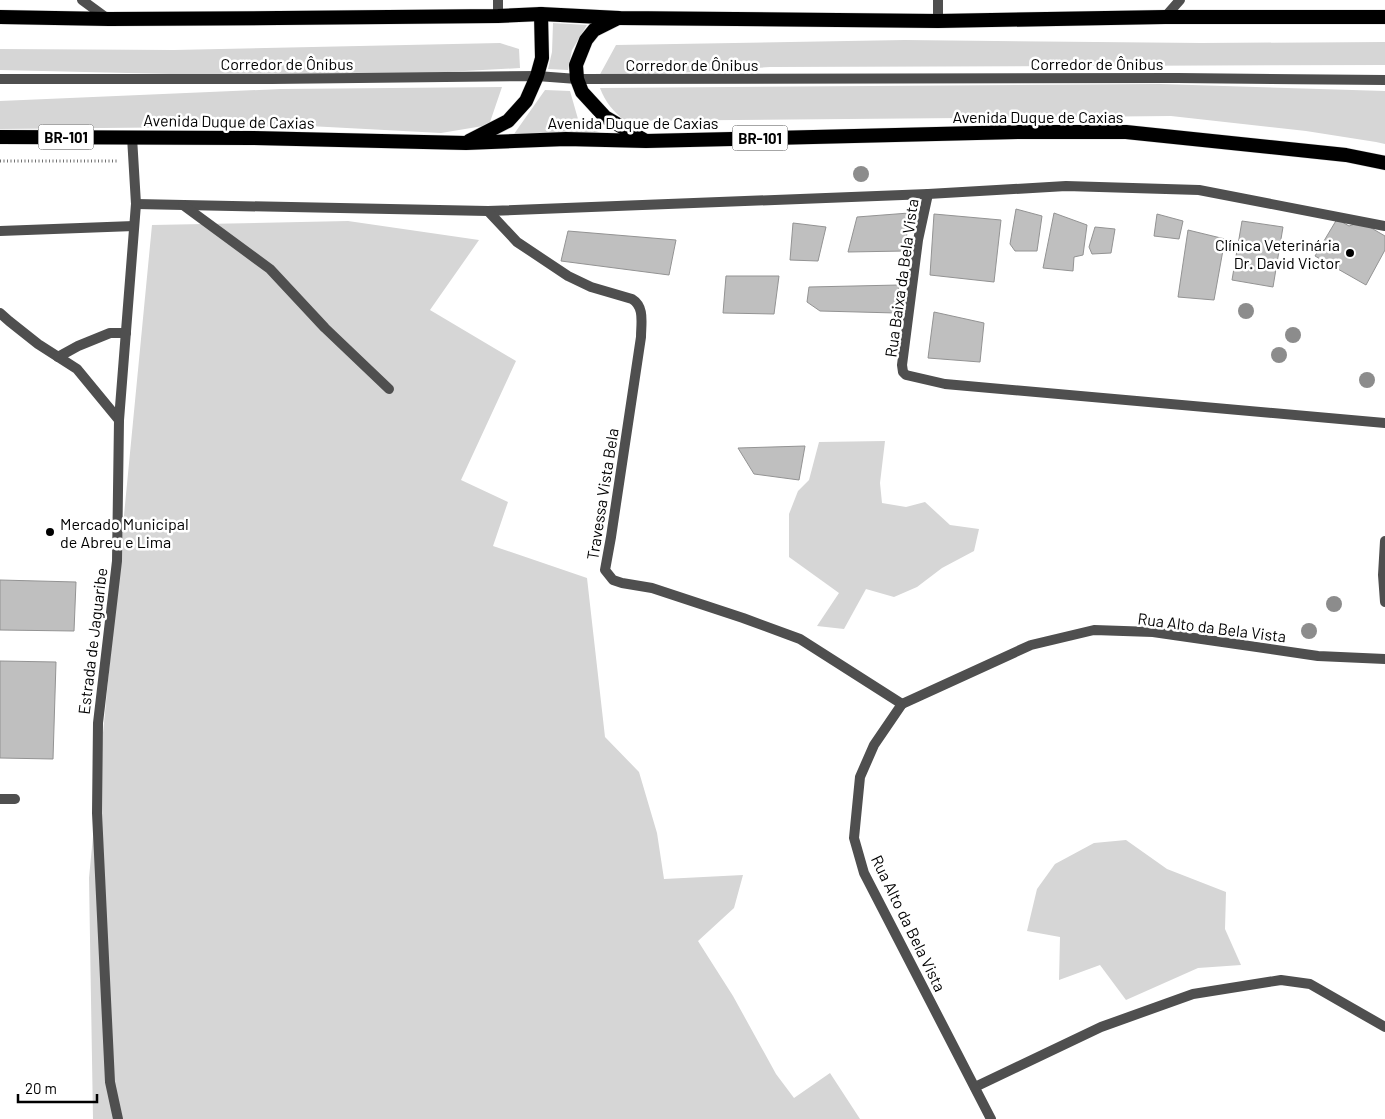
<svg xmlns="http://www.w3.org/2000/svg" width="1385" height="1119" font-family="Barlow,sans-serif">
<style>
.green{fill:#d6d6d6}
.building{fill:#bfbfbf;stroke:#939393}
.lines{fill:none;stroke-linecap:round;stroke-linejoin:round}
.trunk-casing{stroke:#dbdbdb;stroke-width:15}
.path{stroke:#717171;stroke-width:3;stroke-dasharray:1 2.5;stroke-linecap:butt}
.service{stroke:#4f4f4f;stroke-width:10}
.minor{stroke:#4f4f4f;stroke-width:10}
.tertiary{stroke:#4f4f4f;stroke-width:10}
.trunk{stroke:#000;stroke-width:14}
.tree{fill:#8c8c8c}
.poi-dot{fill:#000;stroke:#fff;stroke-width:2}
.labels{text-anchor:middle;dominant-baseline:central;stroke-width:5;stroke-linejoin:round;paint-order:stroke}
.shield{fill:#fff;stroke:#4c4c4c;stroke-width:1}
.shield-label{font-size:15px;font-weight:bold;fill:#000}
.street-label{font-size:16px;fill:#000;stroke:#fff}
.poi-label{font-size:16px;fill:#000;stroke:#fff;text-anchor:end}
</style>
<rect width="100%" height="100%" fill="#fff"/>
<g class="green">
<polygon points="553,23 587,25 572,50 568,70 548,69 552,52"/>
<polygon points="905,40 1201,43 1385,42 1385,65 770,67 598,78 616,45"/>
<polygon points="500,43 519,49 520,68 337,78 0,70 0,49 174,50"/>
<path d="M 1160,84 L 1385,91 L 1385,144 L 1376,142 L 1306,131 L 1171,116 L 625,121 C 614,112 605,102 600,88 Z"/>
<polygon points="502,87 489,125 441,133 309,126 0,129 0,101 281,89"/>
<polygon points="545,90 570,91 578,119 611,140 499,142 514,134"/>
<polygon points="348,221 479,240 430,310 516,361 461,480 508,502 493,546 587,578 605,737 639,772 657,833 664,879 743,875 734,908 698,941 733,996 776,1074 794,1098 830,1073 860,1119 93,1119 89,878 152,225"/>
<polygon points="885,441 880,483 882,503 906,507 925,502 950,525 979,529 974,551 942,568 917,587 894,597 866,589 844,629 817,626 839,593 789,557 789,514 798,491 809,480 819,442"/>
<polygon points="1126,840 1167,869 1226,892 1225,929 1241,965 1198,968 1126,1000 1100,965 1059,980 1060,937 1027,931 1037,889 1055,864 1094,843"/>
</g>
<g class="building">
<polygon points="1016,209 1042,216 1037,251 1015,251 1010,244"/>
<polygon points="909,213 905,251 848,252 857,217"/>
<polygon points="1054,213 1087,225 1083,255 1074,257 1073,271 1043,268"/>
<polygon points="934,214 1001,220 994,282 930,275"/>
<polygon points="1157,214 1183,221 1179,239 1154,236"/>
<polygon points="1337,219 1349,226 1361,222 1385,236 1385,250 1366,285 1315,256"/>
<polygon points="1242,221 1283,227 1273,287 1232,280"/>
<polygon points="793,223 826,227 818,261 790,260"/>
<polygon points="1095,227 1115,229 1111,253 1092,254 1089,247"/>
<polygon points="1188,230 1225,239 1214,300 1178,297"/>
<polygon points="568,231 676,240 669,275 561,261"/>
<polygon points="726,276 779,276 774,314 723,313"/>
<polygon points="899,285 896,313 820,311 807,302 809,287"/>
<polygon points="934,312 984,323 980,362 928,358"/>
<polygon points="805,446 799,480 754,474 738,448"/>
<polygon points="0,580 76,582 74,631 0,630"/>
<polygon points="0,661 56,662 53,759 0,758"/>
</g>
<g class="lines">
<g class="trunk-casing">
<g id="trunk">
<polyline points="0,17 109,19 279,18 498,16 541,14 619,18 938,21 1165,17 1385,17"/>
<polyline points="618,18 594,30 586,40 576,65 577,79 582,92 605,117 644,140"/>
<polyline points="0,137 251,138 466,143 566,139 646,141 1020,132 1126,132 1346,155 1385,163"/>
<polyline points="469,141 508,121 526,101 537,76 542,58 541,14"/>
</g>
</g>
<polyline class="path" points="0,161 117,161"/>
<g class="service">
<polyline points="82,0 108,19"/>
<polyline points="0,79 272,79 537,76 577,79 1177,78 1385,80"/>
<polyline points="0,231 134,226"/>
<polyline points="0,313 9,321 38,344 77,369 119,420"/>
<polyline points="58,357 78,346 110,333 126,333"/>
<polyline points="0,799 15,799"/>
</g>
<g class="minor">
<polyline points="498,16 498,0"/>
<polyline points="1165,17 1180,0"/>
<polyline points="938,21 938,0"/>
<polyline points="928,194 918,240 902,365 903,372 906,375 945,384 1385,423"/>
<polyline points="136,204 488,211 928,194 1066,186 1199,190 1385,226"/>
<polyline points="183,205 270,269 325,328 389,389"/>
<path d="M 488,211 L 517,242 L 568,276 L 591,287 L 632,299 C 645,307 641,323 641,337 L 611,537 L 605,570 L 613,580 L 622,583 L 652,588 L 743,618 L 800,639 L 902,704"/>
<polyline points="1385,541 1383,575 1385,602"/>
<polyline points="975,1087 1101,1027 1193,994 1281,980 1310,984 1385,1027"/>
<polyline points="991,1119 864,873 854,838 860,777 874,745 902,704 1031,645 1094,630 1153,632 1318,656 1385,659"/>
</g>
<polyline class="tertiary" points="118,1119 110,1082 97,813 98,723 117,561 119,420 136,204 132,137"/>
<use href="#trunk" class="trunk"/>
</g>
<g class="tree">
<circle cx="861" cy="174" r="8"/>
<circle cx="1246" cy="311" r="8"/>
<circle cx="1293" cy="335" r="8"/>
<circle cx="1279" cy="355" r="8"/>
<circle cx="1367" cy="380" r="8"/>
<circle cx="1334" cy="604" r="8"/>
<circle cx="1309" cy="631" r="8"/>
</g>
<g class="poi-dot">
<circle cx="1350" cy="253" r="5"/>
<circle cx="50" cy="532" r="5"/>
</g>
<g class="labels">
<g class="shield">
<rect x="38.5" y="124.5" width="55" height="25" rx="4"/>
<rect x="732.5" y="125.5" width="55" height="25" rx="4"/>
</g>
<g class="shield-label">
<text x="66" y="137">BR-101</text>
<text x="760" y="138">BR-101</text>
</g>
<g class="street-label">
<text x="287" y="63">Corredor de Ônibus</text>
<text x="1097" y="63">Corredor de Ônibus</text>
<text x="692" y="64">Corredor de Ônibus</text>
<text x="1038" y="116">Avenida Duque de Caxias</text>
<text transform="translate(229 121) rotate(1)">Avenida Duque de Caxias</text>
<text x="633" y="122">Avenida Duque de Caxias</text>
<text transform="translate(901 278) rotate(-82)">Rua Baixa da Bela Vista</text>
<text transform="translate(602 494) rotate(-81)">Travessa Vista Bela</text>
<text transform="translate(1212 627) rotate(7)">Rua Alto da Bela Vista</text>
<text transform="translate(92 641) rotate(-83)">Estrada de Jaguaribe</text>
<text transform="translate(909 923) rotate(64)">Rua Alto da Bela Vista</text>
</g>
<g class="poi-label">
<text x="1340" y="244">Clínica Veterinária<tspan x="1340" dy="18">Dr. David Victor</tspan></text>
<text x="60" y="523" text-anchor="start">Mercado Municipal<tspan x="60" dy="18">de Abreu e Lima</tspan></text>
</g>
</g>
<path d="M18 1094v8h79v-8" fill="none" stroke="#000000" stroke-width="2.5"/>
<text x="25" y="1094" font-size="15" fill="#000000" stroke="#ffffff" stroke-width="4" paint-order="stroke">20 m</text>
</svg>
